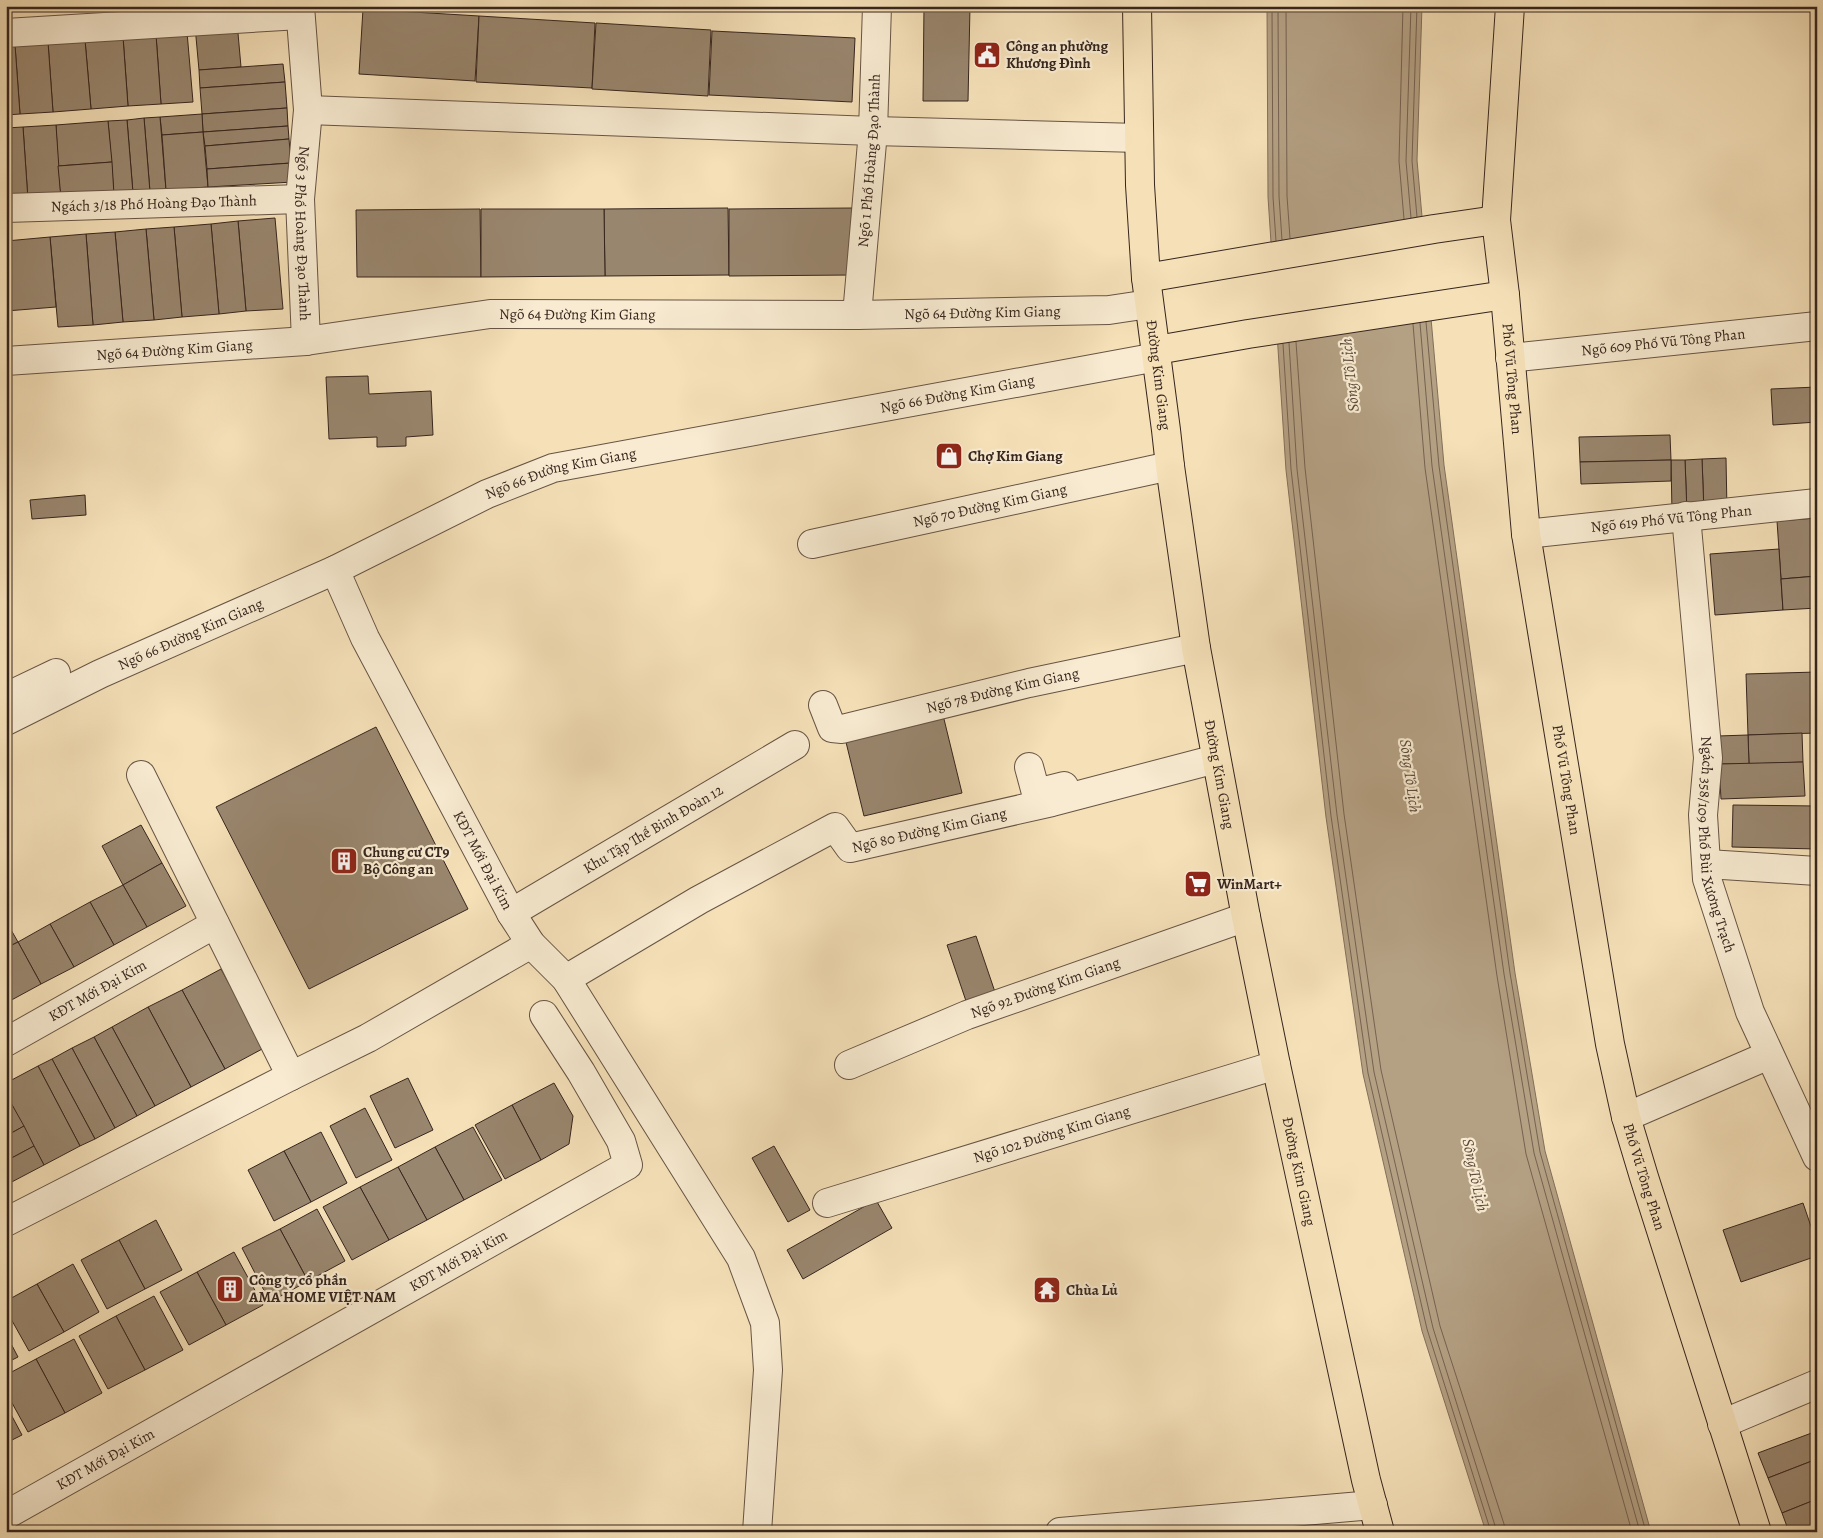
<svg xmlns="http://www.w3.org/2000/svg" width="1823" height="1538" font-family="Alegreya,serif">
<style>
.water{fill:#b4a083;stroke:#826f5a}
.pier{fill:#f5e0b8}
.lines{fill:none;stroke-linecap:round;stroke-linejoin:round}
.shore{stroke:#756250;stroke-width:1}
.building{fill:#99866e;stroke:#36251d}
.minor-casing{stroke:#665444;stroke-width:30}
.major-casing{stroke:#36251d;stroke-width:30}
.minor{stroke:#f8ebd1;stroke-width:28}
.major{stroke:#f5e0b8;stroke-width:28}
.labels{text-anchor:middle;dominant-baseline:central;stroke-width:4.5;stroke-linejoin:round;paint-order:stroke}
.poi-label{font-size:15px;font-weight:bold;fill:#36251d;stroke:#f8ebd1;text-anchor:start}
.street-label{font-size:15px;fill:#36251d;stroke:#f8ebd1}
.water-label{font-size:16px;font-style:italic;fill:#5c4a3c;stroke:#f8ebd1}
</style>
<rect width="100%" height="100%" fill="#f5e0b8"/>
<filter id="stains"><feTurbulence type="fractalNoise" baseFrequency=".004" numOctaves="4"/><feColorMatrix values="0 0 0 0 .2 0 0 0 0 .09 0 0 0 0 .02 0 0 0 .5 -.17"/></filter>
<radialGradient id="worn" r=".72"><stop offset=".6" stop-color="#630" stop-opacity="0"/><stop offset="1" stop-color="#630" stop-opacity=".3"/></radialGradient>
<polygon class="water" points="1267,6 1422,6 1417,160 1444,465 1515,973 1545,1151 1651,1532 1486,1532 1422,1331 1363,1074 1326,817 1286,470 1268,197"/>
<polygon class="pier" points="1426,230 1432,305 1274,330 1270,257"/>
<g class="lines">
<g class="shore">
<polyline points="1272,6 1273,197 1276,241"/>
<polyline points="1278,6 1279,196 1282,240"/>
<polyline points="1286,6 1287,196 1290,238"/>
<polyline points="1403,6 1399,161 1404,219"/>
<polyline points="1411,6 1406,161 1411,218"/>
<polyline points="1417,6 1412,161 1417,217"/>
<polyline points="1426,322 1439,466 1510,973 1540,1152 1646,1532"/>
<polyline points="1420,323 1432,466 1504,974 1534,1153 1640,1532"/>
<polyline points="1413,324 1425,468 1497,976 1526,1154 1632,1532"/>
<polyline points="1296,342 1305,468 1344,814 1381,1070 1440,1326 1504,1524 1505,1532"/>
<polyline points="1289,343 1297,469 1337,815 1374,1072 1433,1328 1497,1532"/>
<polyline points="1283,344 1291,469 1331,816 1368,1073 1427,1329 1491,1532"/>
</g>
</g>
<g class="building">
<polygon points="924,6 970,6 968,101 923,101"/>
<polygon points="363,9 479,16 475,81 359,74"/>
<polygon points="479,16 595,23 592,88 476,82"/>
<polygon points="237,22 241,67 199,70 195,26"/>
<polygon points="596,23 711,30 708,96 592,89"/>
<polygon points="712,31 855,38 852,102 709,95"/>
<polygon points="187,32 193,102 161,104 156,35"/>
<polygon points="156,35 161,104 128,106 123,37"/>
<polygon points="123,37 128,106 91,109 85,40"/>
<polygon points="85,40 91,109 53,112 48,42"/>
<polygon points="48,42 53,112 20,114 15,45"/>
<polygon points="6,45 15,45 20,114 6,115"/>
<polygon points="283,64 285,82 200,88 199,70"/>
<polygon points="285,82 287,108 202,114 200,88"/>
<polygon points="287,108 288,126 203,132 202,114"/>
<polygon points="202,114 203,132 162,135 160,117"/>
<polygon points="160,117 166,190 150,192 144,118"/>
<polygon points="144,118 150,192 133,193 127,120"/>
<polygon points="127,120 133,193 114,195 108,121"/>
<polygon points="108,121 112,162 58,166 56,125"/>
<polygon points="56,125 61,198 28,200 23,127"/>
<polygon points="288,126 289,139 205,146 203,132"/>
<polygon points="23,127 28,200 6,202 6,128"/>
<polygon points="203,132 208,187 166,190 162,135"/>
<polygon points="289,139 291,163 207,169 205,146"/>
<polygon points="112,162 114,195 61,198 58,166"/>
<polygon points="291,163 293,182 208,187 207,169"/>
<polygon points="728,208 729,275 605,276 604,209"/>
<polygon points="852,208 853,275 729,276 729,209"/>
<polygon points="480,209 481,277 357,277 356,210"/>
<polygon points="481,209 604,209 605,276 481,277"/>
<polygon points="275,218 283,309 246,311 238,221"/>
<polygon points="238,221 246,311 219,314 211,224"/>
<polygon points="211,224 219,314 182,317 174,227"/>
<polygon points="174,227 182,317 154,320 146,229"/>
<polygon points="146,229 154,320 123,322 115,232"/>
<polygon points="115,232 123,322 93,325 86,234"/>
<polygon points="86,234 93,325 58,327 50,237"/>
<polygon points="50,237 56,307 6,311 6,241"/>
<polygon points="368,376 369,394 431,391 433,435 406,437 406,446 377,447 377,437 329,439 326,377"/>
<polygon points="1817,387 1817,422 1773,425 1771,389"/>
<polygon points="1670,435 1671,460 1580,462 1579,437"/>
<polygon points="1726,458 1727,511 1704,512 1702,459"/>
<polygon points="1702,459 1704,512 1687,513 1685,460"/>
<polygon points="1671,460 1685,460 1687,513 1672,513"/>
<polygon points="1671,460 1671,481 1581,484 1580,462"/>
<polygon points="85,495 86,515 32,519 30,500"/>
<polygon points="1817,518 1817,576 1781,579 1777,521"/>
<polygon points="1779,549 1783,610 1715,615 1710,554"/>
<polygon points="1817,576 1817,608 1783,610 1781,579"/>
<polygon points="1817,672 1817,733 1748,735 1746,674"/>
<polygon points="943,715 962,793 864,816 845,738"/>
<polygon points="376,727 468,909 309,989 216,807"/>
<polygon points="1802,733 1803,762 1749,764 1748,735"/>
<polygon points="1748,735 1749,764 1719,764 1718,736"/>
<polygon points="1803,762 1805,796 1721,799 1719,764"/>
<polygon points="1733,805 1817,806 1817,849 1732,847"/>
<polygon points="141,825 162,863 123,885 102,846"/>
<polygon points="162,863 186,906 147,927 123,885"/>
<polygon points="123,885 147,927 114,945 90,902"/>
<polygon points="90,902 114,945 74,967 50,924"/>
<polygon points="6,921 18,942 6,948"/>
<polygon points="50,924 74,967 41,984 18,942"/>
<polygon points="976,936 995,992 966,1001 947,945"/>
<polygon points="18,942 41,984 6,1003 6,948"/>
<polygon points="221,969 264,1048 225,1069 182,990"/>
<polygon points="182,990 225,1069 191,1087 148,1007"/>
<polygon points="148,1007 191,1087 155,1106 112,1027"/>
<polygon points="112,1027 155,1106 137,1116 94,1037"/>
<polygon points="94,1037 137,1116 115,1128 72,1048"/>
<polygon points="72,1048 115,1128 95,1139 52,1059"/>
<polygon points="52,1059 95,1139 80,1146 38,1066"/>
<polygon points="38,1066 80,1146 44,1165 6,1094 6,1083"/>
<polygon points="408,1078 433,1130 395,1148 370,1096"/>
<polygon points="554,1083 573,1116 569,1144 541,1160 512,1105"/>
<polygon points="6,1094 24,1126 6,1136"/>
<polygon points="512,1105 541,1160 505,1179 475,1125"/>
<polygon points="365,1108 392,1160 356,1178 330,1126"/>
<polygon points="24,1126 34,1146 6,1161 6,1136"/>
<polygon points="473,1127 502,1180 464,1200 435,1147"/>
<polygon points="321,1132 347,1183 311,1202 284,1151"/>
<polygon points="34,1146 44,1165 6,1185 6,1161"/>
<polygon points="774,1146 810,1210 788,1222 752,1158"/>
<polygon points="435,1147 464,1200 427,1220 398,1167"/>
<polygon points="284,1151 311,1202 274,1221 248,1170"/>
<polygon points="398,1167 427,1220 389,1240 360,1187"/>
<polygon points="360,1187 389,1240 352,1260 323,1207"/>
<polygon points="876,1200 892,1228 803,1279 787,1250"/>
<polygon points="1803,1203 1817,1244 1817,1256 1741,1282 1723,1230"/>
<polygon points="317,1209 345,1261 308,1281 280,1229"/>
<polygon points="156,1220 182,1270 145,1289 119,1240"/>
<polygon points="280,1229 308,1281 270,1302 242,1248"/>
<polygon points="119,1240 145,1289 107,1309 81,1260"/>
<polygon points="234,1252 263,1305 226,1325 197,1272"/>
<polygon points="73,1264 99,1312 64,1332 37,1284"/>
<polygon points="197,1272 226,1325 189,1345 160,1292"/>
<polygon points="37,1284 64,1332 29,1351 6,1310 6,1301"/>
<polygon points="154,1296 183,1350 145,1370 116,1316"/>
<polygon points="116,1316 145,1370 108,1389 79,1336"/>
<polygon points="6,1334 18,1357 6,1363"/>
<polygon points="74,1339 102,1393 65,1413 36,1359"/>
<polygon points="36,1359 65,1413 28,1432 6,1392 6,1375"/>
<polygon points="6,1405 22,1435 6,1443"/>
<polygon points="1817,1431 1817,1459 1768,1478 1758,1453"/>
<polygon points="1817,1459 1817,1499 1782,1513 1768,1478"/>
<polygon points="1817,1499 1817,1532 1789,1532 1782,1513"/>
</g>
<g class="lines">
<g class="minor-casing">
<g id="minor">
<path id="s1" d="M 300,6 L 308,110 L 300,199 L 306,341"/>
<polyline points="6,33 300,15"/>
<polyline points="308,110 873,131 1139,138"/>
<path id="s2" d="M 6,208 L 300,199"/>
<path id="s3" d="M 857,315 L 873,131 L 877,6"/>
<path id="s4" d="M 1510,358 L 1817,326"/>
<path id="s5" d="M 6,361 L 306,341 L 490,314 L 857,315 L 1109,310 L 1149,304"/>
<path id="s6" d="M 1686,516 L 1708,758 L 1703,815 L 1707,879 L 1750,1012 L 1817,1157"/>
<path id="s7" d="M 1526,534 L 1817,503"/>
<path id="s8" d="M 812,544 L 1170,466"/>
<path id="s9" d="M 335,570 L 365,638 L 511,913 L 531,944 L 566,979 L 741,1258 L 765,1323 L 768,1370 L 757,1532"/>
<polyline points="6,697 56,673"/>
<path id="s10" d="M 823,705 L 832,728 L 842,729 L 1029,683 L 1196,648"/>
<path id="s11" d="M 6,721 L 100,674 L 335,570 L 487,494 L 553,468 L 1157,357"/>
<polyline points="1029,767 1036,793 1064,786"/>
<polyline points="141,775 291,1076"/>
<polyline points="1707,864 1817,871"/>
<path id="s12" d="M 511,913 L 795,745"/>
<path id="s13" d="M 566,979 L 699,900 L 835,827 L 850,848 L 1052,802 L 1216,759"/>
<path id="s14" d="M 6,1042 L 215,924"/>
<path id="s15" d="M 849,1065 L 967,1015 L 1246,917"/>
<polyline points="1626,1117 1769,1055"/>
<path id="s16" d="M 827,1203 L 1276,1065"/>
<polyline points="6,1222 291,1076 368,1038 531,944"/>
<polyline points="1722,1424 1817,1384"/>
<path id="s17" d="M 6,1515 L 628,1165 L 621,1141 L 581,1072 L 544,1015"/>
<polyline points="1060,1532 1373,1505"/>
</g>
</g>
<g class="major-casing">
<g id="major">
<path id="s18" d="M 1137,6 L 1140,185 L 1146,278 L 1166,430 L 1170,466 L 1196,648 L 1246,917 L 1276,1065 L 1366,1480 L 1380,1532"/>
<path id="s19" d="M 1510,6 L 1496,220 L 1505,295 L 1526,534 L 1610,1044 L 1626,1117 L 1644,1177 L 1757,1532"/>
<polyline points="1146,278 1434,229 1496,220"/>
<polyline points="1157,350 1248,334 1505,295"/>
</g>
</g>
<use href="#minor" class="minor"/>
<use href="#major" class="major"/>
</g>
<defs>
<g id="civic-square" transform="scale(1.4375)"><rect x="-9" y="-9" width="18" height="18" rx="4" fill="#8f2418" stroke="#f8ebd1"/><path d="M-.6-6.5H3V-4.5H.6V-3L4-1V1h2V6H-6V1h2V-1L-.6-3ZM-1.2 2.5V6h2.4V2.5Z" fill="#fff"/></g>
<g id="shop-square" transform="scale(1.4375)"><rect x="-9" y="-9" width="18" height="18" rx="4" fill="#8f2418" stroke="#f8ebd1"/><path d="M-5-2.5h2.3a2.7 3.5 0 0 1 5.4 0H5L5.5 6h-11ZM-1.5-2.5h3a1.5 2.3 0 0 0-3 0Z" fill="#fff"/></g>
<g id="building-square" transform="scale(1.4375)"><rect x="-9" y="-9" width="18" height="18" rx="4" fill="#8f2418" stroke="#f8ebd1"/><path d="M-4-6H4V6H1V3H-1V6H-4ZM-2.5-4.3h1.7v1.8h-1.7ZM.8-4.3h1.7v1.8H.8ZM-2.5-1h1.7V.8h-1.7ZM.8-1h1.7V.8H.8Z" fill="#fff"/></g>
<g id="supermarket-square" transform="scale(1.4375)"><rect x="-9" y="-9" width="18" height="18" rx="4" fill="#8f2418" stroke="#f8ebd1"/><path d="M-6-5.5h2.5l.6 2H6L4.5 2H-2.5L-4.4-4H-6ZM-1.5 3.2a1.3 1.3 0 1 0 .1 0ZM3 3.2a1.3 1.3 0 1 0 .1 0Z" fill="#fff"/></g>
<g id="temple-square" transform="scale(1.4375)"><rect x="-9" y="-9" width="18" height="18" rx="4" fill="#8f2418" stroke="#f8ebd1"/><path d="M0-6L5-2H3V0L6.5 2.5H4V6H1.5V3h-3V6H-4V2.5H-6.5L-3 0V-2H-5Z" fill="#fff"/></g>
</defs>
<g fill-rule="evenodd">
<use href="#civic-square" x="987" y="55"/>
<use href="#shop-square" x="949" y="456"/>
<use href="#building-square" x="344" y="861"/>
<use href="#supermarket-square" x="1198" y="884"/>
<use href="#building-square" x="230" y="1289"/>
<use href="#temple-square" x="1047" y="1290"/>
</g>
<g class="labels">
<g class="poi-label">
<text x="1006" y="46">Công an phường<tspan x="1006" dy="17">Khương Đình</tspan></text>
<text x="968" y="456">Chợ Kim Giang</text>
<text x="363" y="852">Chung cư CT9<tspan x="363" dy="17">Bộ Công an</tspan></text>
<text x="1217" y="884">WinMart+</text>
<text x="249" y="1280">Công ty cổ phần<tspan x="249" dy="17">AMA HOME VIỆT NAM</tspan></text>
<text x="1066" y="1290">Chùa Lủ</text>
</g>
<g class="street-label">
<text stroke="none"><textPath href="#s3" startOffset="155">Ngõ 1 Phố Hoàng Đạo Thành</textPath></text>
<text stroke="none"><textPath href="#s2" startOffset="148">Ngách 3/18 Phố Hoàng Đạo Thành</textPath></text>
<text stroke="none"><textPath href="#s1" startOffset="228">Ngõ 3 Phố Hoàng Đạo Thành</textPath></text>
<text stroke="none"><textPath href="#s5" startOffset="574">Ngõ 64 Đường Kim Giang</textPath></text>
<text stroke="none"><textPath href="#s5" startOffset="979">Ngõ 64 Đường Kim Giang</textPath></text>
<text stroke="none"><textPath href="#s4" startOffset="154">Ngõ 609 Phố Vũ Tông Phan</textPath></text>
<text stroke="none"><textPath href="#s5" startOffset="169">Ngõ 64 Đường Kim Giang</textPath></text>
<text stroke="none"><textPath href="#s18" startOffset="370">Đường Kim Giang</textPath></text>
<text stroke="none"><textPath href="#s19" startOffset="374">Phố Vũ Tông Phan</textPath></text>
<text stroke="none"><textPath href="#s11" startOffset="1014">Ngõ 66 Đường Kim Giang</textPath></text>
<text stroke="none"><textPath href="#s11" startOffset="609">Ngõ 66 Đường Kim Giang</textPath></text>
<text stroke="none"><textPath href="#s8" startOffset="182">Ngõ 70 Đường Kim Giang</textPath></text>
<text stroke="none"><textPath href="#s7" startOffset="146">Ngõ 619 Phố Vũ Tông Phan</textPath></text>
<text stroke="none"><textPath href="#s11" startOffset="204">Ngõ 66 Đường Kim Giang</textPath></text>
<text stroke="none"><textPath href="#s10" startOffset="200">Ngõ 78 Đường Kim Giang</textPath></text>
<text stroke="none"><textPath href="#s18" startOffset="774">Đường Kim Giang</textPath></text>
<text stroke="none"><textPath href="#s19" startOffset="779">Phố Vũ Tông Phan</textPath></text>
<text stroke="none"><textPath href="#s13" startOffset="416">Ngõ 80 Đường Kim Giang</textPath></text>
<text stroke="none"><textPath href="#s12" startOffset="165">Khu Tập Thể Binh Đoàn 12</textPath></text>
<text stroke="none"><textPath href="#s6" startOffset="331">Ngách 358/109 Phố Bùi Xương Trạch</textPath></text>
<text stroke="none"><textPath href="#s9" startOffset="326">KĐT Mới Đại Kim</textPath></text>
<text stroke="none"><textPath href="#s15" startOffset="211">Ngõ 92 Đường Kim Giang</textPath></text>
<text stroke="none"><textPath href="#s14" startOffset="105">KĐT Mới Đại Kim</textPath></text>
<text stroke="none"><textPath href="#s16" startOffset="235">Ngõ 102 Đường Kim Giang</textPath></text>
<text stroke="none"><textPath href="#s18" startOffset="1179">Đường Kim Giang</textPath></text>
<text stroke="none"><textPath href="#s19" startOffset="1184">Phố Vũ Tông Phan</textPath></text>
<text stroke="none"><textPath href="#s17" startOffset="519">KĐT Mới Đại Kim</textPath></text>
<text stroke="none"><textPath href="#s17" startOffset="114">KĐT Mới Đại Kim</textPath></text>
</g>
<g class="water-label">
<text transform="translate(1350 375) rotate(-96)">Sông Tô Lịch</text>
<text transform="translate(1410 776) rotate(82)">Sông Tô Lịch</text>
<text transform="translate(1475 1175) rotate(78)">Sông Tô Lịch</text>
</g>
</g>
<rect width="1823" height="1538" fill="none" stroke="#f5e0b8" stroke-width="25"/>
<rect x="8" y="8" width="1808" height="1523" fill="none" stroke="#36251d" stroke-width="2.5"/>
<rect x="12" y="12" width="1798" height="1513" fill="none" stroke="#36251d"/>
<rect width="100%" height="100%" filter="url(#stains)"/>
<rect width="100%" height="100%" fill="url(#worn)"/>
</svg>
